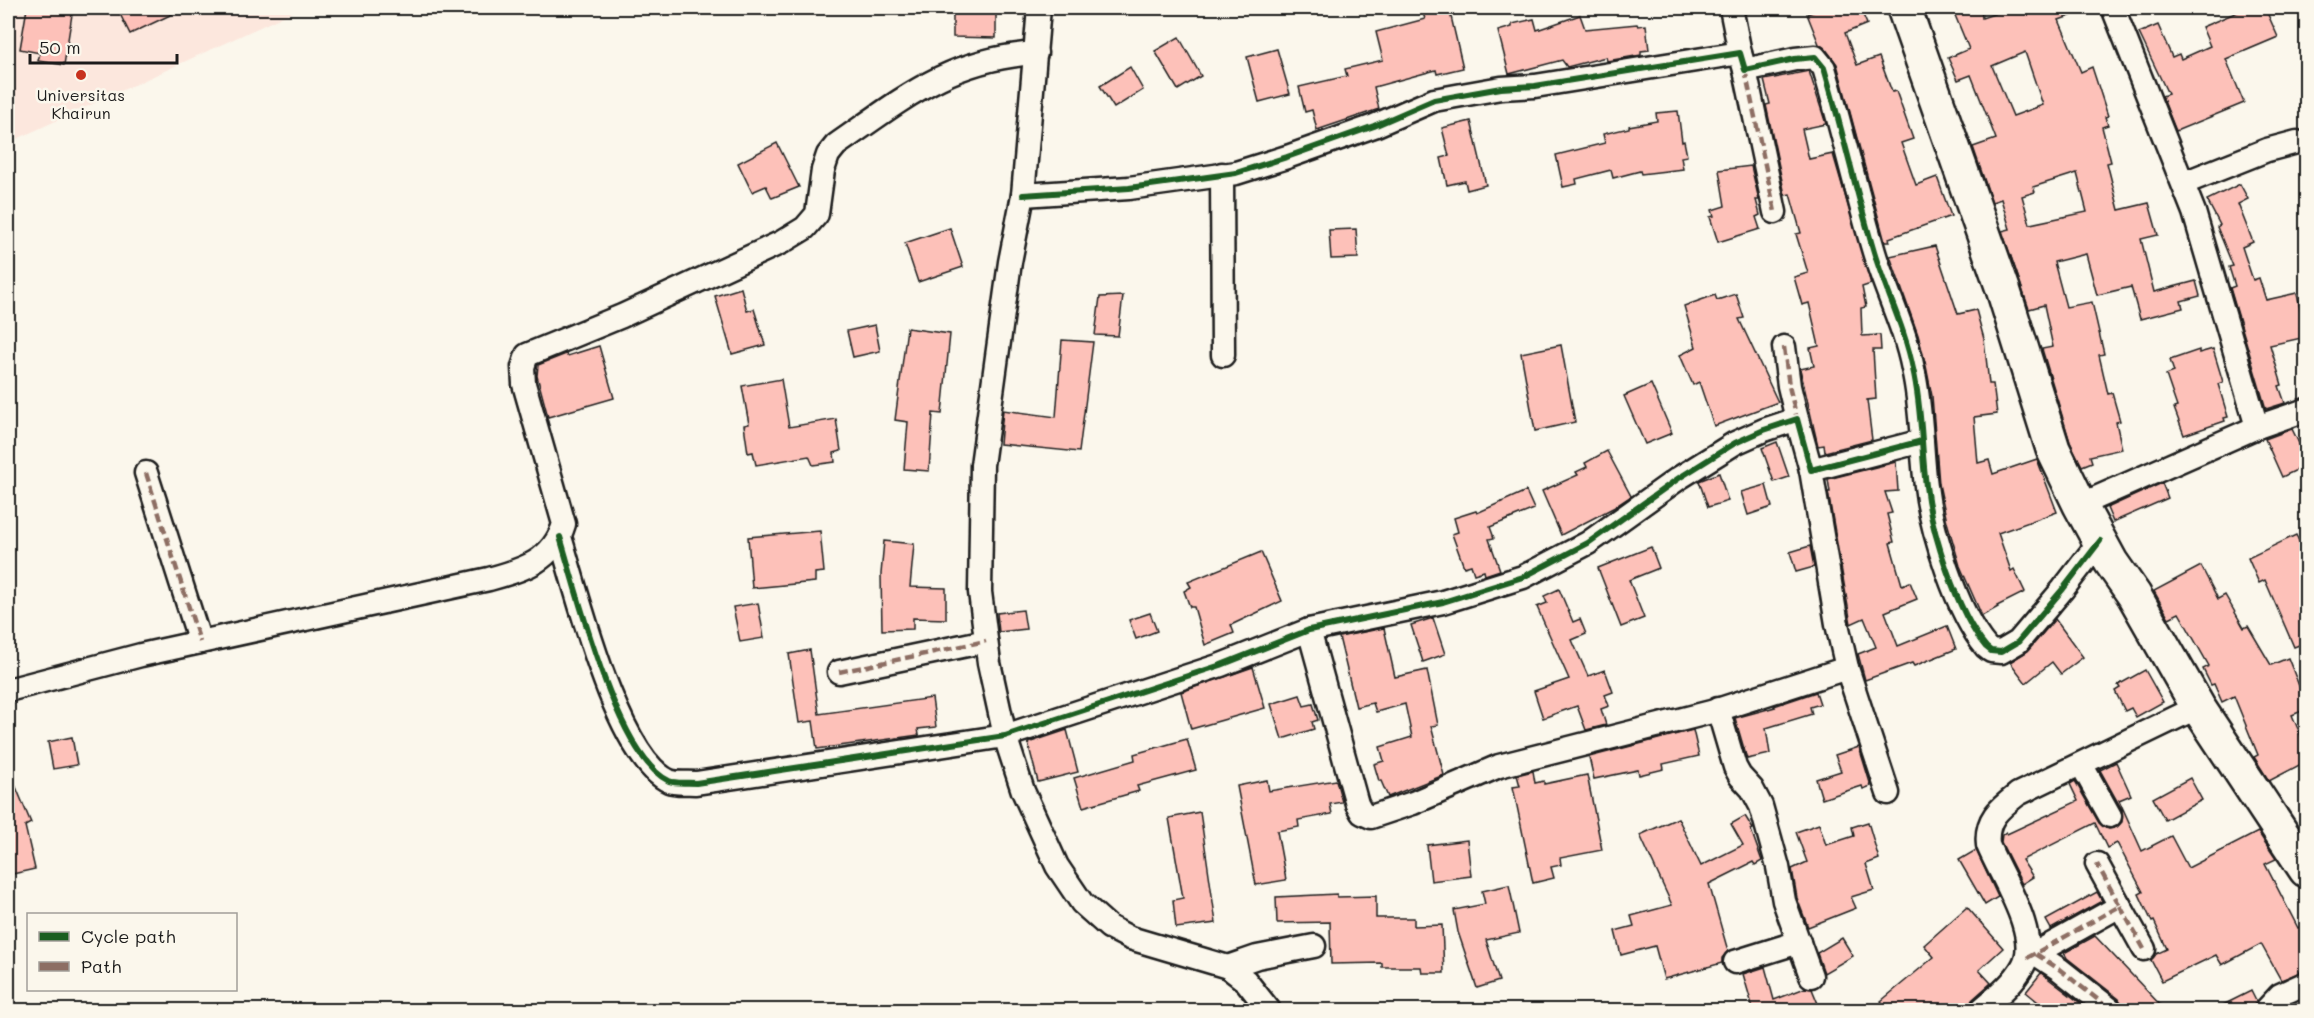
<svg xmlns="http://www.w3.org/2000/svg" width="2314" height="1018" font-family="Mali,sans-serif">
<style>
.built{fill:#fce7dd}
.building{fill:#fdc1b9;stroke:#1c1c1c;stroke-width:1.5;fill-rule:evenodd}
.lines{fill:none;stroke-linecap:round;stroke-linejoin:round}
.street-casing{stroke:#1c1c1c;stroke-width:27}
.highway-casing{stroke:#1c1c1c;stroke-width:38}
.street{stroke:#fbf7ec;stroke-width:22}
.highway{stroke:#fbf7ec;stroke-width:33}
.quiet{stroke:#8d6e63;stroke-width:4.5;stroke-dasharray:9 4.5;stroke-linecap:butt}
.cycleway-casing{stroke:#fbf7ec;stroke-width:10}
.cycleway{stroke:#1b5e20;stroke-width:6}
.poi-dot{fill:#c8321e;stroke:#fbf7ec;stroke-width:2}
.labels{text-anchor:middle;dominant-baseline:central;stroke-width:5;stroke-linejoin:round;paint-order:stroke}
.poi-label{font-size:16px;fill:#1c1c1c;stroke:#fbf7ec}
</style>
<rect width="100%" height="100%" fill="#fbf7ec"/>
<filter id="ink" filterUnits="userSpaceOnUse"><feTurbulence type="fractalNoise" baseFrequency=".0167" numOctaves="2"/><feDisplacementMap in="SourceGraphic" scale="12" xChannelSelector="R" yChannelSelector="G"/><feConvolveMatrix kernelMatrix="1 2 1 2 8 2 1 2 1" color-interpolation-filters="sRGB"/></filter>
<g filter="url(#ink)">
<polygon class="built" points="8,8 301,8 8,143"/>
<g class="building">
<polygon points="27,8 73,8 64,65 38,61 40,53 20,49"/>
<polygon points="117,8 185,8 130,34"/>
<polygon points="953,8 996,8 996,38 953,37"/>
<polygon points="1449,8 1463,68 1437,74 1436,70 1374,87 1379,109 1317,130 1312,110 1305,112 1299,87 1347,76 1345,69 1383,60 1376,32 1425,19 1423,13"/>
<polygon points="1824,8 1860,8 1867,24 1845,33 1857,65 1879,57 1892,92 1896,91 1913,139 1901,143 1916,185 1937,177 1951,216 1889,238 1890,242 1885,242 1837,64 1825,48 1819,44 1807,14"/>
<path d="M 1952,8 L 1981,8 L 1982,18 L 2011,8 L 2087,8 L 2087,10 L 2059,20 L 2081,72 L 2092,67 L 2108,116 L 2105,117 L 2108,125 L 2102,127 L 2111,162 L 2107,163 L 2119,210 L 2149,203 L 2158,235 L 2141,239 L 2154,292 L 2196,281 L 2200,296 L 2181,301 L 2183,308 L 2140,319 L 2131,287 L 2097,295 L 2086,254 L 2054,262 L 2066,307 L 2092,302 L 2104,354 L 2099,355 L 2108,394 L 2112,393 L 2120,421 L 2116,422 L 2122,449 L 2090,456 L 2092,462 L 2082,466 L 2070,442 L 2042,349 L 2053,347 L 2044,305 L 2029,309 L 2002,231 L 2010,229 L 2001,199 L 1992,202 L 1973,147 L 1996,139 L 1971,75 L 1958,80 L 1948,58 L 1969,49 ZM 2025,52 L 2043,105 L 2013,116 L 1992,66 ZM 2077,173 L 2087,212 L 2030,224 L 2022,196 L 2035,192 L 2033,187 Z"/>
<polygon points="2247,8 2265,8 2278,37 2226,59 2244,103 2176,131 2162,96 2168,94 2139,33 2158,25 2172,57 2179,54 2181,59 2210,46 2202,27"/>
<polygon points="1580,15 1585,29 1637,24 1638,26 1646,25 1649,50 1641,51 1641,55 1607,61 1606,57 1567,67 1562,60 1509,74 1498,31 1512,27 1512,24 1534,19 1537,30"/>
<polygon points="1179,37 1201,76 1178,90 1155,51"/>
<polygon points="1277,49 1290,94 1259,102 1247,57"/>
<polygon points="1130,67 1143,90 1114,108 1100,86"/>
<polygon points="1809,71 1826,124 1802,129 1809,159 1833,154 1871,284 1862,287 1866,307 1861,308 1862,336 1880,335 1881,350 1873,350 1876,399 1867,400 1872,440 1825,452 1824,445 1818,446 1800,369 1814,366 1810,348 1819,346 1809,303 1802,305 1794,277 1808,273 1796,234 1801,233 1790,194 1785,195 1766,105 1770,104 1764,80"/>
<polygon points="1678,111 1682,142 1684,141 1687,156 1681,157 1683,169 1641,174 1640,171 1613,178 1611,170 1576,179 1577,184 1563,187 1556,155 1605,143 1603,134 1629,128 1629,126 1657,121 1656,113"/>
<polygon points="1471,121 1486,185 1467,190 1465,181 1447,185 1441,158 1449,156 1442,128"/>
<polygon points="777,143 799,187 772,198 766,186 752,192 738,163"/>
<polygon points="1751,166 1759,200 1756,200 1760,215 1756,217 1760,229 1718,242 1710,217 1714,216 1712,210 1725,206 1719,170"/>
<polygon points="2240,184 2248,199 2238,204 2253,242 2242,247 2253,280 2259,278 2266,300 2297,293 2306,337 2270,345 2282,385 2279,386 2285,403 2266,409 2230,288 2235,286 2229,267 2233,266 2217,227 2220,225 2207,200"/>
<polygon points="950,228 963,267 918,282 905,243"/>
<polygon points="1356,229 1358,258 1331,259 1329,230"/>
<polygon points="1935,246 1958,314 1976,310 1984,339 1989,384 1993,384 1997,414 1974,417 1978,463 1989,460 1993,474 2037,459 2057,512 1998,533 2011,571 2014,569 2025,592 1997,606 1998,607 1982,616 1960,566 1947,522 1939,484 1932,396 1926,366 1918,335 1890,256"/>
<polygon points="741,288 747,311 754,309 765,345 732,354 715,296"/>
<polygon points="1736,294 1744,318 1739,319 1778,402 1714,426 1699,382 1693,385 1680,355 1696,347 1684,306 1715,295 1717,300"/>
<polygon points="1123,296 1118,336 1095,335 1100,297"/>
<polygon points="875,325 880,351 853,357 847,331"/>
<polygon points="907,328 950,334 942,414 933,413 929,471 904,469 908,422 895,420"/>
<polygon points="1062,340 1093,342 1079,452 1000,444 1003,410 1056,417"/>
<polygon points="1561,345 1575,422 1535,431 1521,353"/>
<polygon points="599,346 614,398 548,417 537,376 538,365 566,354 567,356"/>
<polygon points="2213,349 2223,382 2218,384 2228,417 2224,418 2225,421 2184,435 2174,408 2177,407 2166,375 2174,372 2170,360 2199,350 2199,353"/>
<polygon points="781,379 789,427 836,419 841,451 834,453 835,462 813,465 809,456 756,465 753,452 748,453 744,425 749,424 742,386"/>
<polygon points="1651,384 1672,433 1645,444 1624,396"/>
<polygon points="2292,429 2307,460 2307,465 2282,477 2265,439"/>
<polygon points="1777,442 1789,477 1774,482 1762,448"/>
<polygon points="1607,451 1631,496 1613,508 1561,535 1542,491 1578,475 1576,472 1587,467 1585,463"/>
<polygon points="1896,462 1898,491 1885,492 1892,513 1887,514 1894,542 1890,543 1902,585 1910,582 1917,599 1885,612 1898,646 1947,626 1956,649 1914,666 1912,663 1865,680 1858,654 1876,647 1864,618 1851,624 1828,492 1830,492 1828,479"/>
<polygon points="1719,473 1728,501 1708,507 1699,481"/>
<polygon points="2162,483 2168,498 2113,522 2107,508"/>
<polygon points="1766,485 1772,507 1748,515 1741,492"/>
<polygon points="1526,491 1534,509 1490,527 1494,538 1489,539 1500,570 1485,575 1484,571 1474,574 1471,565 1464,567 1452,534 1458,532 1454,518 1476,511 1477,513"/>
<polygon points="820,531 824,572 815,573 815,582 752,588 748,537"/>
<polygon points="2296,535 2307,557 2307,642 2294,647 2265,580 2259,583 2248,558"/>
<polygon points="884,541 914,544 910,587 946,588 946,619 913,618 913,629 882,630 881,574"/>
<polygon points="1810,546 1814,567 1796,572 1790,552"/>
<polygon points="1651,547 1659,568 1629,580 1644,618 1621,627 1598,568"/>
<polygon points="1261,552 1282,601 1231,625 1234,633 1205,645 1194,607 1190,607 1184,591 1191,587 1188,582"/>
<polygon points="2201,566 2218,599 2225,595 2244,628 2248,626 2271,665 2288,658 2307,706 2307,709 2292,715 2307,750 2307,761 2269,781 2254,757 2258,755 2234,696 2222,702 2214,684 2211,685 2203,669 2209,666 2179,613 2169,618 2154,591"/>
<polygon points="1559,589 1573,622 1580,619 1586,634 1572,640 1588,676 1605,670 1613,692 1605,695 1609,706 1601,709 1606,725 1586,730 1577,706 1543,718 1534,691 1569,679 1537,607 1547,603 1544,596"/>
<polygon points="758,603 764,638 740,642 733,607"/>
<polygon points="1023,610 1026,629 999,632 997,613"/>
<polygon points="1150,613 1157,631 1136,639 1129,620"/>
<polygon points="1433,618 1445,654 1423,662 1411,625"/>
<polygon points="2055,619 2083,657 2061,674 2052,662 2026,683 2010,662 2028,651"/>
<polygon points="1384,628 1395,677 1427,670 1438,725 1431,726 1444,775 1388,797 1381,781 1379,781 1374,764 1384,761 1380,747 1412,737 1405,704 1376,712 1373,703 1356,707 1339,637"/>
<polygon points="810,650 819,714 932,698 936,727 918,729 919,735 817,749 813,721 799,723 789,654"/>
<polygon points="1253,667 1265,708 1191,729 1181,692"/>
<polygon points="2145,670 2163,702 2136,717 2131,708 2125,711 2115,691 2120,688 2118,685"/>
<polygon points="1816,692 1820,704 1810,707 1812,714 1766,728 1770,754 1747,759 1735,718 1775,707 1774,706"/>
<polygon points="1300,695 1304,706 1313,704 1318,720 1312,722 1314,729 1282,739 1271,704"/>
<polygon points="1067,730 1078,772 1038,782 1028,743"/>
<polygon points="1693,730 1699,756 1663,764 1664,769 1639,775 1638,770 1594,779 1589,757"/>
<polygon points="72,737 77,765 53,769 48,742"/>
<polygon points="1187,739 1196,770 1137,786 1139,791 1083,807 1074,778 1135,760 1134,754"/>
<polygon points="1859,747 1871,786 1863,789 1862,786 1822,799 1816,779 1841,771 1835,755"/>
<polygon points="2116,762 2131,795 2119,800 2142,851 2171,836 2188,868 2258,832 2276,859 2265,864 2298,928 2307,923 2307,970 2281,980 2261,944 2222,965 2216,955 2162,981 2151,960 2156,954 2167,949 2154,921 2152,922 2139,894 2143,892 2117,843 2107,848 2095,823 2022,860 2033,877 2022,884 2001,842 2002,835 2006,832 2007,834 2078,801 2070,784 2075,781 2099,823 2109,829 2117,827 2122,822 2122,810 2100,770"/>
<polygon points="8,768 31,823 25,826 35,869 8,875"/>
<polygon points="1533,771 1535,783 1544,781 1544,784 1587,775 1602,850 1560,858 1561,865 1551,867 1554,878 1533,883 1513,787 1520,786 1517,775"/>
<polygon points="2190,778 2202,800 2165,820 2153,798"/>
<polygon points="1267,780 1269,791 1336,780 1342,802 1330,804 1332,814 1298,820 1299,827 1277,831 1286,880 1256,885 1237,786"/>
<polygon points="1200,812 1216,923 1176,928 1173,900 1183,898 1169,818"/>
<polygon points="1745,816 1753,829 1751,830 1762,861 1755,865 1753,862 1709,884 1728,951 1722,958 1722,963 1664,979 1655,946 1621,955 1615,931 1634,926 1631,916 1672,905 1640,835 1678,818 1701,866 1743,845 1731,824"/>
<polygon points="1868,822 1879,859 1866,864 1874,890 1851,897 1856,908 1808,927 1797,898 1792,869 1807,862 1796,832 1819,824 1826,845 1854,836 1852,827"/>
<polygon points="1467,840 1471,876 1431,881 1427,845"/>
<polygon points="1976,850 1998,897 1985,905 1959,860"/>
<polygon points="1509,885 1519,933 1486,940 1499,981 1477,988 1458,932 1454,910 1485,904 1482,891"/>
<polygon points="2097,892 2102,901 2051,929 2046,920"/>
<polygon points="1337,894 1337,897 1376,896 1376,918 1414,918 1414,926 1442,925 1444,973 1422,973 1421,967 1382,967 1382,963 1331,964 1330,922 1277,923 1276,897"/>
<polygon points="1967,907 2003,948 1979,970 1991,983 1972,1000 1968,1011 1889,1011 1881,1001 1934,957 1924,945"/>
<polygon points="2095,936 2166,1011 2124,1011 2119,999 2067,958 2064,953"/>
<polygon points="1842,938 1853,956 1824,973 1817,953"/>
<polygon points="1765,967 1774,1000 1805,988 1812,989 1821,1011 1750,1011 1753,1008 1743,974"/>
<polygon points="2041,973 2084,1006 2080,1011 2049,1011 2026,992"/>
<polygon points="2251,991 2256,1001 2253,1011 2211,1011"/>
</g>
<g class="lines">
<g class="street-casing">
<g id="street">
<polyline points="1039,8 1023,195 1010,262 982,465 980,592 989,663 1005,736 1023,791 1057,866 1082,903 1109,927 1130,938 1228,967 1246,981 1269,1010"/>
<polyline points="1731,8 1740,53"/>
<polyline points="2113,8 2194,212 2257,427"/>
<polyline points="1745,70 1775,212"/>
<polyline points="1222,174 1223,355"/>
<polyline points="2184,183 2267,150 2297,142"/>
<path d="M 1023,195 L 1129,188 L 1236,173 L 1287,157 L 1374,126 L 1434,100 L 1501,88 L 1535,86 L 1740,53 L 1745,70 L 1795,59 L 1815,57 L 1824,68 C 1842,129 1856,191 1874,252 C 1886,292 1905,328 1913,369 C 1922,407 1921,447 1926,486 C 1931,530 1957,613 1986,647 L 1991,651 L 2001,652 L 2018,642 L 2063,589 L 2100,541"/>
<polyline points="1784,347 1789,386 1797,419"/>
<polyline points="146,473 200,642"/>
<polyline points="2080,505 2257,427 2306,410"/>
<path d="M 560,537 C 577,592 617,757 669,781 C 676,784 688,782 696,783 L 1005,736 L 1221,665 L 1309,630 L 1443,602 L 1523,577 L 1588,543 L 1679,478 L 1735,443 L 1764,430 L 1797,419 L 1811,470 L 1922,441"/>
<polyline points="1309,630 1357,804 1362,813 1371,817 1413,803 1499,766 1711,712 1847,668 1837,624 1811,470"/>
<polyline points="1847,668 1888,793"/>
<polyline points="839,672 986,641"/>
<path d="M 8,690 L 141,655 L 489,579 C 523,570 553,561 564,524 L 524,384 L 523,367 L 527,355 L 622,316 L 782,242 L 805,228 L 817,214 L 823,170 L 828,155 L 836,145 C 904,98 949,59 1036,53"/>
<polyline points="1718,709 1735,767 1740,776 1752,789 1761,806 1778,867 1784,901 1811,976"/>
<polyline points="2081,764 2110,816"/>
<polyline points="2120,906 2144,949"/>
<polyline points="2036,954 2059,969 2111,1010"/>
<polyline points="2027,958 2120,906 2097,864"/>
<polyline points="1735,962 1799,942"/>
<polyline points="1228,967 1257,957 1314,946"/>
<path d="M 1981,1010 C 1996,997 2013,984 2023,966 C 2041,935 2001,877 1988,845 C 1985,819 2000,808 2018,794 L 2198,707"/>
<polyline points="2266,1010 2280,995 2306,983"/>
</g>
</g>
<g class="highway-casing">
<polyline id="highway" points="1904,8 2003,289 2053,449 2080,505 2111,562 2134,595 2198,707 2306,870"/>
</g>
<use href="#street" class="street"/>
<use href="#highway" class="highway"/>
<g class="quiet">
<polyline points="1745,70 1775,212"/>
<polyline points="1784,347 1789,386 1797,419"/>
<polyline points="146,473 200,642"/>
<polyline points="839,672 986,641"/>
<polyline points="2120,906 2144,949"/>
<polyline points="2036,954 2059,969 2111,1010"/>
<polyline points="2027,958 2120,906 2097,864"/>
</g>
<g class="cycleway-casing">
<g id="cycleway">
<path d="M 1023,195 L 1129,188 L 1236,173 L 1287,157 L 1374,126 L 1434,100 L 1501,88 L 1535,86 L 1740,53 L 1745,70 L 1795,59 L 1815,57 L 1824,68 C 1842,129 1856,191 1874,252 C 1886,292 1905,328 1913,369 C 1922,407 1921,447 1926,486 C 1931,530 1957,613 1986,647 L 1991,651 L 2001,652 L 2018,642 L 2063,589 L 2100,541"/>
<path d="M 560,537 C 577,592 617,757 669,781 C 676,784 688,782 696,783 L 1005,736 L 1221,665 L 1309,630 L 1443,602 L 1523,577 L 1588,543 L 1679,478 L 1735,443 L 1764,430 L 1797,419 L 1811,470 L 1922,441"/>
</g>
</g>
<use href="#cycleway" class="cycleway"/>
</g>
</g>
<circle class="poi-dot" cx="81" cy="75" r="6"/>
<g class="labels">
<g class="poi-label">
<text x="81" y="94">Universitas<tspan x="81" dy="18">Khairun</tspan></text>
</g>
</g>
<rect width="2314" height="1018" fill="none" stroke="#fbf7ec" stroke-width="30"/>
<rect x="15" y="15" width="2284" height="988" fill="none" stroke="#1c1c1c" stroke-width="2" filter="url(#ink)"/>
<rect x="27" y="913" width="210" height="78" fill="#fbf7ec" stroke="#a29f99" stroke-width="1.5"/>
<rect x="39" y="932" width="30" height="9" fill="#1b5e20" stroke="#a29f99" stroke-width="1.5"/>
<text x="81" y="943" font-size="18" fill="#1c1c1c">Cycle path</text>
<rect x="39" y="962" width="30" height="9" fill="#8d6e63" stroke="#a29f99" stroke-width="1.5"/>
<text x="81" y="973" font-size="18" fill="#1c1c1c">Path</text>
<path d="M30 54v9h147v-9" fill="none" stroke="#1c1c1c" stroke-width="3"/>
<text x="39" y="54" font-size="18" fill="#1c1c1c" stroke="#fbf7ec" stroke-width="4.5" paint-order="stroke">50 m</text>
</svg>
